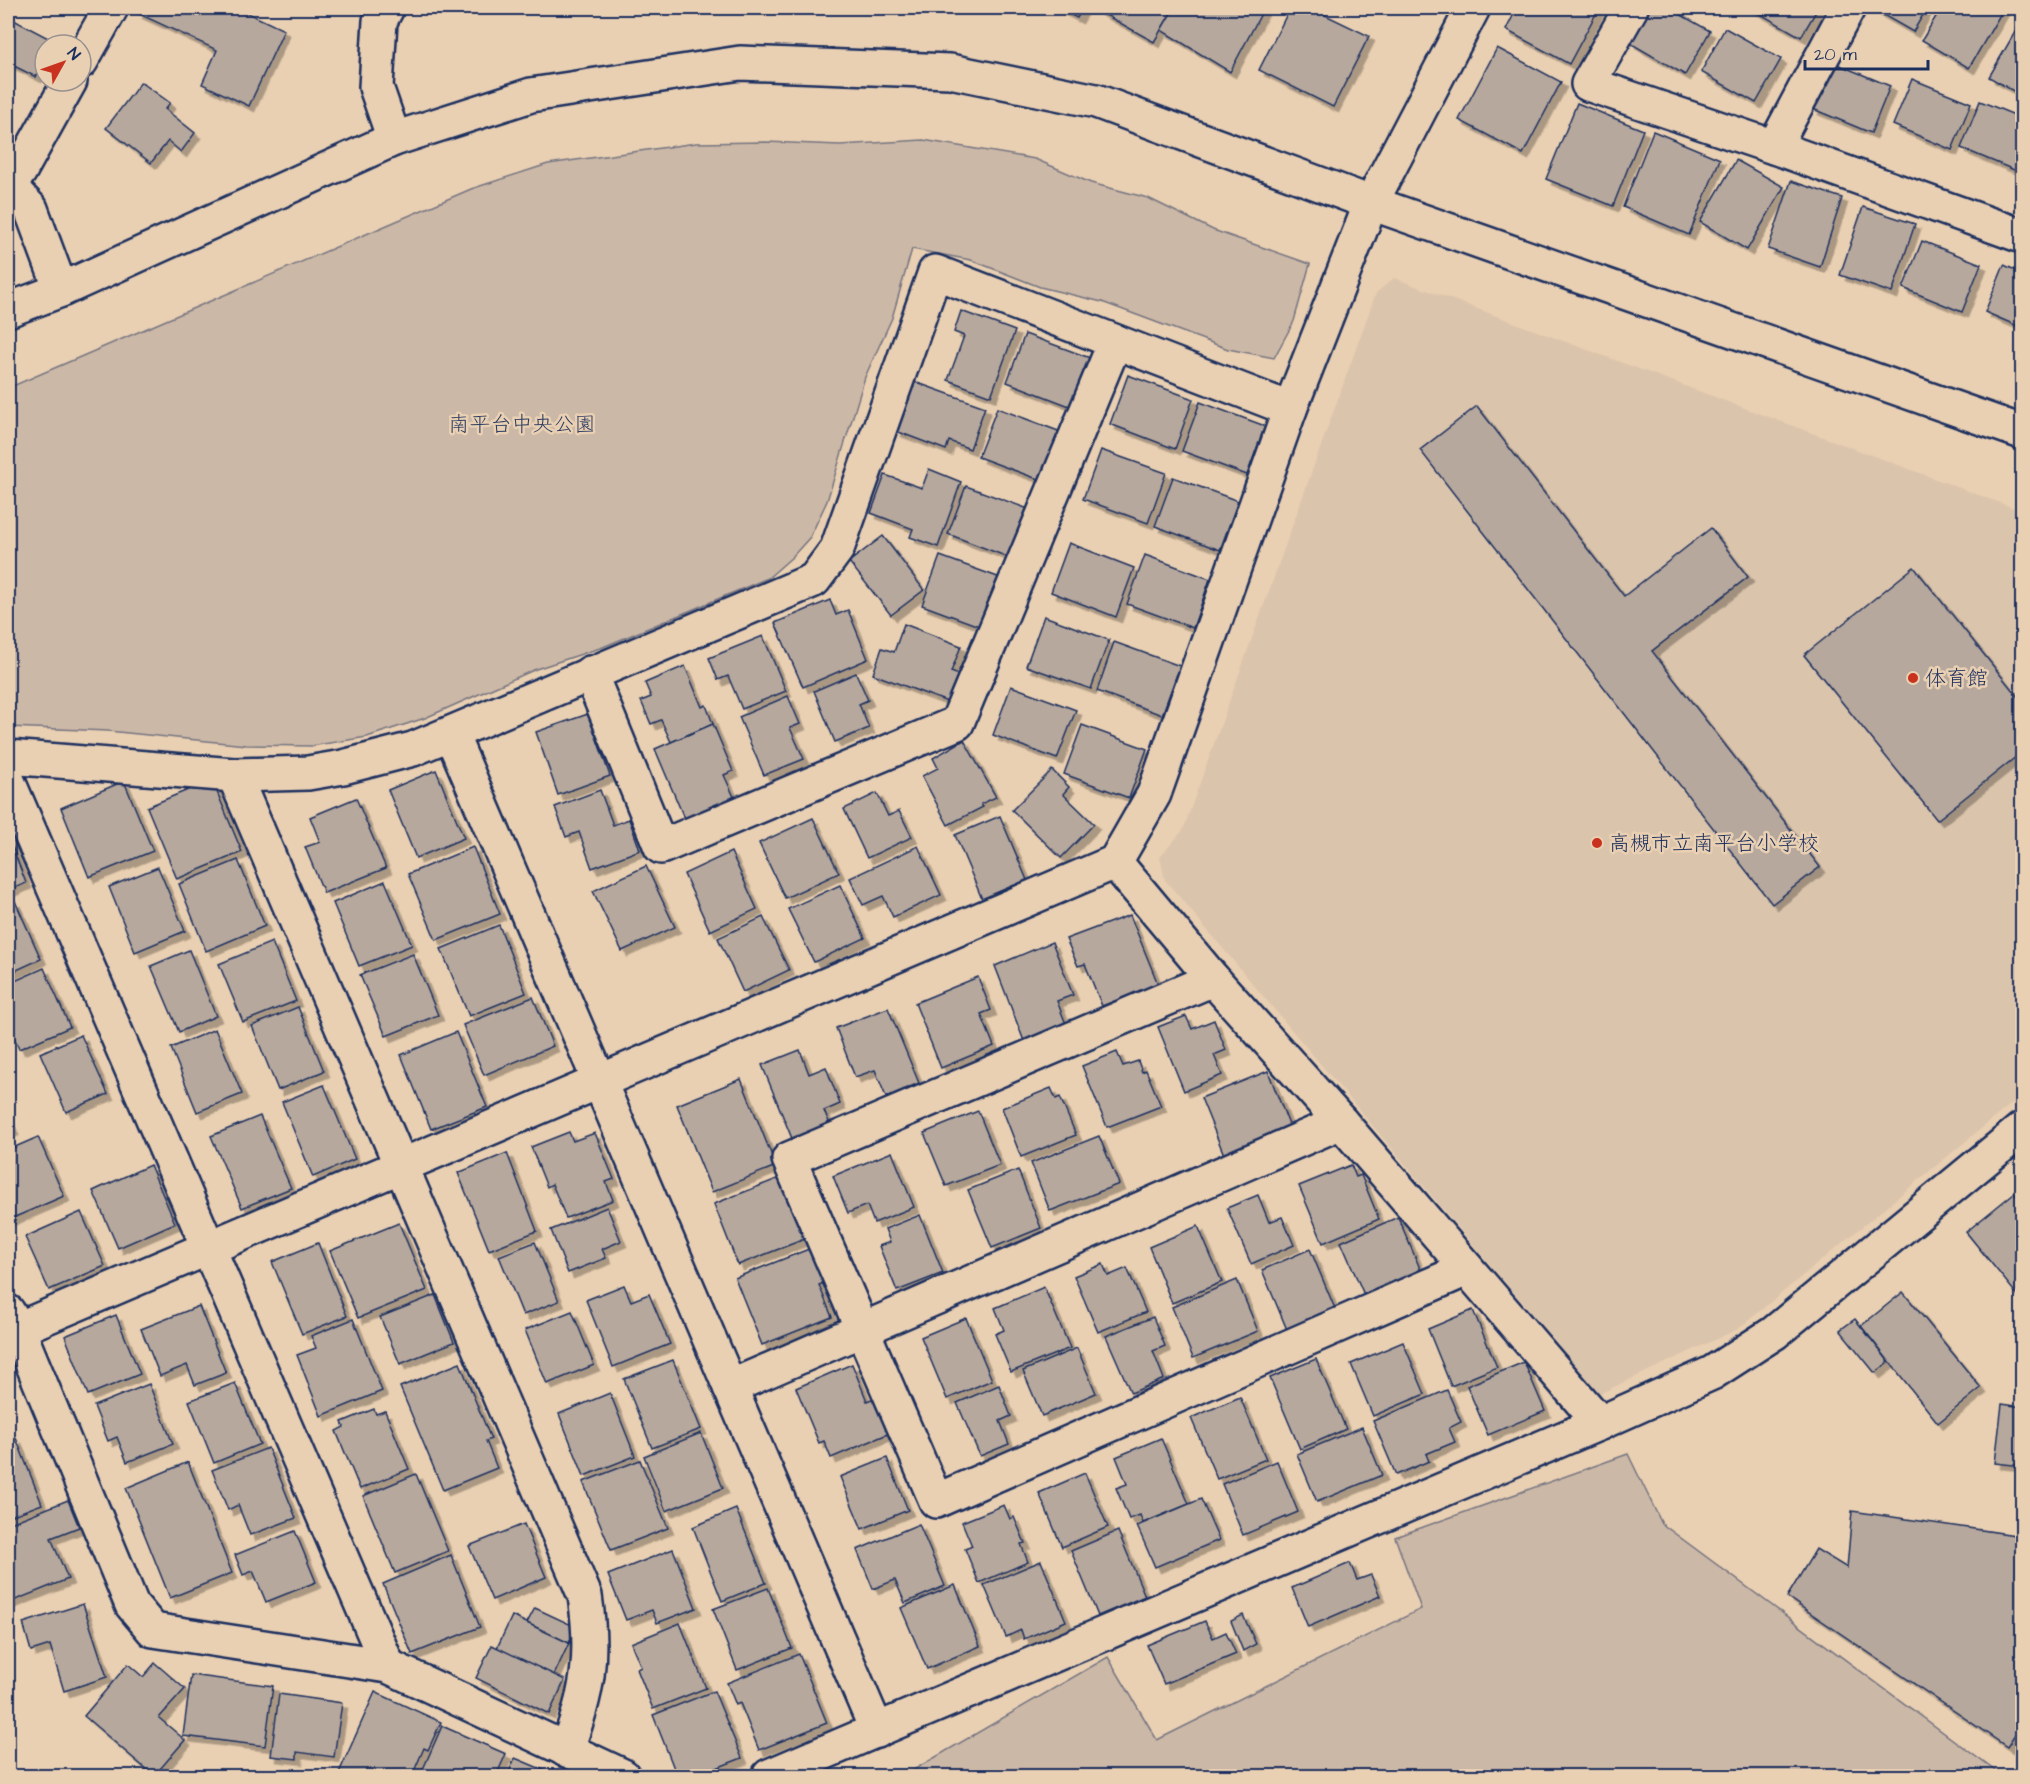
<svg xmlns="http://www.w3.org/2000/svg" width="2030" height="1784" font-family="'Architects Daughter','Klee One',sans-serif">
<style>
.built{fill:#dbc4ac}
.green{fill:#ccb8a6;stroke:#747482;stroke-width:1.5}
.building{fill:#b7a89d;stroke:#1b2f5e;stroke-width:1.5;filter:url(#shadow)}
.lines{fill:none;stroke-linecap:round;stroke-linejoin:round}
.minor-casing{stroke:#1b2f5e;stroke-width:38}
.minor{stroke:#ead0b2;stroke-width:33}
.poi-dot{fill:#c8321e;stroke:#ead0b2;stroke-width:2}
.labels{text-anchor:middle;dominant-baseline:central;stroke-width:5;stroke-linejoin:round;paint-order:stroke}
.park-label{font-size:21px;fill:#2d3d65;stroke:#ead0b2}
.poi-label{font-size:21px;fill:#1b2f5e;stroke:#ead0b2;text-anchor:start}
</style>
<defs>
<filter id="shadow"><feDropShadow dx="5.5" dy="5.5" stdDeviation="0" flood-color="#0004"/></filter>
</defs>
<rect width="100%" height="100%" fill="#ead0b2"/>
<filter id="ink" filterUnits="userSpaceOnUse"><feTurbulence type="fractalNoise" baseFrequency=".0167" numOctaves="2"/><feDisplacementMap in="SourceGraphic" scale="12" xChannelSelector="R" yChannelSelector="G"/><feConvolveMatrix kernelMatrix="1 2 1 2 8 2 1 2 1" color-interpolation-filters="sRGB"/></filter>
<g filter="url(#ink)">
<polygon class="built" points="1394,278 2022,511 2022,1095 1738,1329 1599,1394 1165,880 1160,857 1183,830 1376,293"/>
<g class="green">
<polygon points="923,140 1035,159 1091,183 1148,198 1213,230 1310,264 1294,321 1274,358 1228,349 1102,302 1040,287 971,260 912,249 892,318 865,377 827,501 810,537 792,557 768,578 603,647 536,669 425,718 367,737 311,746 246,745 108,731 8,727 8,388 471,189 548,164 696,143 766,142 840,145"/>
<polygon points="1628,1454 1662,1524 2002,1776 903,1776 1108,1657 1157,1740 1421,1609 1395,1537"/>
</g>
<g class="building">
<polygon points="140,8 237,8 284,30 249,106 202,84 217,50 137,13"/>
<polygon points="1057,8 1083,8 1077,18"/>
<polygon points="1093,8 1174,8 1154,42"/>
<polygon points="1174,8 1264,8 1230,72 1161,30"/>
<polygon points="1290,8 1311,8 1369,36 1333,107 1259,70"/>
<polygon points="1517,8 1599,8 1569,64 1506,30"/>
<polygon points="1650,8 1669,8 1710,31 1685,75 1630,43"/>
<polygon points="1750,8 1818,8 1801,37"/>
<polygon points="1871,8 1927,8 1913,32"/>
<polygon points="1941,8 2004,8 1969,68 1922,40"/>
<polygon points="8,17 54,41 52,45 45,45 45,59 36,77 8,63"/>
<polygon points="2022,20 2022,96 1989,77"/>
<polygon points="1725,28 1781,59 1756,103 1701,72"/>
<polygon points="1497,48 1561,82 1523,154 1459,120"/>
<polygon points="1832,62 1890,86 1871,133 1813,109"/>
<polygon points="1912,79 1971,103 1952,150 1893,125"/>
<polygon points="141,82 170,103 165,109 195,133 181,152 168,141 151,163 106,128"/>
<polygon points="1980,101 2022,118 2022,164 2019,172 1961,148"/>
<polygon points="1577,103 1643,130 1613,206 1546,179"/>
<polygon points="1653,131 1720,159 1689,235 1623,207"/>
<polygon points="1736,160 1784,187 1747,250 1700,222"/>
<polygon points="1791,181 1842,198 1820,267 1768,249"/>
<polygon points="1863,207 1915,224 1892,293 1840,275"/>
<polygon points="1922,241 1981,264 1962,312 1903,288"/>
<polygon points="2004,265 2022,273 2022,328 1985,312"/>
<polygon points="961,311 1015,331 991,396 948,380 964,336 954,332"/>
<polygon points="1025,334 1090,358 1072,407 1007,382"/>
<polygon points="1128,375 1193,399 1175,449 1110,424"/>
<polygon points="915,382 985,407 970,449 949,441 946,450 896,431"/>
<polygon points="1200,402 1265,426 1247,475 1182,451"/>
<polygon points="1477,406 1624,596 1711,528 1748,577 1652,651 1820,867 1772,904 1420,450"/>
<polygon points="997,408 1061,432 1043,481 978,457"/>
<polygon points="1101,450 1166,473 1148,523 1083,499"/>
<polygon points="929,469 961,482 938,547 910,537 913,529 871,513 885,475 922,488"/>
<polygon points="1173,477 1238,501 1220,550 1155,526"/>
<polygon points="966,486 1031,510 1013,559 948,534"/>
<polygon points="883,536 924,590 891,615 849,562"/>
<polygon points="1069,543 1134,568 1116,617 1051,592"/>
<polygon points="1145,555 1210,579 1193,628 1127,604"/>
<polygon points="940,556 1006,580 987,629 922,605"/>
<polygon points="1914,567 2022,702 2022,752 1937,820 1804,655"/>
<polygon points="830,600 836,615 848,610 868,659 803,687 775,623"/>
<polygon points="1044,616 1109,640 1091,689 1026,666"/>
<polygon points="904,624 961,646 951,672 959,675 950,703 873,674 882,648 894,652"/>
<polygon points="763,636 786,691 742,709 728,676 718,680 709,658"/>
<polygon points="1114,642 1180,666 1162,715 1097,691"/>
<polygon points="685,666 702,707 706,705 713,724 671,742 661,720 651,724 641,701 651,697 645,683"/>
<polygon points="856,673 868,700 859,704 869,728 835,742 814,691"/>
<polygon points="1011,686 1076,710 1057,759 993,735"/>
<polygon points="788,696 800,724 790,728 804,759 764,775 739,717"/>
<polygon points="588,714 610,776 558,795 536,732"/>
<polygon points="713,724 733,771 724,775 735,799 685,820 655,749"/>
<polygon points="1082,725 1147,749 1129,798 1064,774"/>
<polygon points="964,740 996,797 981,804 983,807 948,825 922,776 938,768 933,758"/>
<polygon points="436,770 464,838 416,858 388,790"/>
<polygon points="1052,770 1069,787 1063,794 1094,824 1061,858 1012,810"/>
<polygon points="212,780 242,852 177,879 147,807"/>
<polygon points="124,781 153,851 89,877 61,808"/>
<polygon points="600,790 613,825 629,819 640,850 592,868 579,832 566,837 555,807"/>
<polygon points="877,793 888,816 899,811 912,837 867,858 844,809"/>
<polygon points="356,798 386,868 324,893 305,847 320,842 310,817"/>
<polygon points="1000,816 1027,880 982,899 955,835"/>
<polygon points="813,818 839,873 785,898 759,843"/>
<polygon points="8,836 26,883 8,891"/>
<polygon points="918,846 941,895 893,917 883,896 863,905 850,878"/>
<polygon points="473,847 500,914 436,940 408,874"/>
<polygon points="731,852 757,909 710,931 684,874"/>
<polygon points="238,860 265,926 206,951 179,884"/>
<polygon points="646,866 675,927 622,951 593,891"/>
<polygon points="158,867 185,931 135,952 109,887"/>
<polygon points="385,881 412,945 359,966 333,903"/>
<polygon points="840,885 865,938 814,962 788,909"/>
<polygon points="15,901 41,959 8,974 8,904"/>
<polygon points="1130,915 1158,984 1102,1006 1085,964 1078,966 1066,939"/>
<polygon points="763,917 789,970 743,992 718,938"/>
<polygon points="499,925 526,993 469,1016 441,949"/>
<polygon points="272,942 296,1001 243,1022 219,964"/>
<polygon points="1052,942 1073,995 1057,1001 1066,1024 1024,1041 995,966"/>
<polygon points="189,950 216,1016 179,1032 151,966"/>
<polygon points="413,954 438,1015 386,1036 360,975"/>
<polygon points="44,968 70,1027 19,1049 8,1023 8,984"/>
<polygon points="978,977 991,1010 981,1014 994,1046 941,1068 915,1003"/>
<polygon points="533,997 553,1046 484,1075 463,1025"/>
<polygon points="298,1007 324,1071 278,1090 252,1026"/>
<polygon points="888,1008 919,1083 886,1097 875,1070 855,1077 836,1028"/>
<polygon points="1186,1016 1192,1029 1214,1020 1226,1050 1214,1055 1222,1075 1184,1091 1158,1027"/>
<polygon points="215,1029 242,1094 197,1112 171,1048"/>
<polygon points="456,1032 487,1107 431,1129 401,1055"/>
<polygon points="81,1035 108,1094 66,1112 40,1053"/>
<polygon points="800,1050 809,1074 826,1067 840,1104 824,1111 831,1126 793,1141 762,1065"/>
<polygon points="1117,1052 1123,1066 1138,1061 1142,1072 1146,1070 1161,1106 1107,1127 1082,1066"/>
<polygon points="1268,1071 1291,1130 1225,1157 1201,1098"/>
<polygon points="741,1079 776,1166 712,1192 677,1105"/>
<polygon points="324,1085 355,1159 313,1177 282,1102"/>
<polygon points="1051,1088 1056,1099 1060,1097 1076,1135 1021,1157 1002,1108"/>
<polygon points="978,1111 1000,1165 946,1186 924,1133"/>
<polygon points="260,1116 291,1188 242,1208 211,1136"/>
<polygon points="8,1117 13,1130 8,1132"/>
<polygon points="569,1132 573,1141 595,1133 614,1179 606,1182 613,1200 566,1218 552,1184 547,1187 531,1147"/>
<polygon points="1099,1136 1119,1184 1050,1211 1031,1163"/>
<polygon points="38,1137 64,1196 8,1220 8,1150"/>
<polygon points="892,1152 914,1207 874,1223 867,1205 848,1213 833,1176"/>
<polygon points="507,1153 537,1231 489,1250 458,1173"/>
<polygon points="150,1165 175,1223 118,1248 93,1191"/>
<polygon points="1351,1165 1356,1177 1361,1175 1379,1219 1323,1243 1299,1186"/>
<polygon points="1018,1170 1041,1228 992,1248 968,1190"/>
<polygon points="782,1177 807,1238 738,1265 714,1204"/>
<polygon points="2014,1193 2022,1203 2022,1301 1966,1232"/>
<polygon points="1258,1195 1269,1222 1282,1217 1294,1245 1251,1264 1227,1208"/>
<polygon points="607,1207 621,1241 602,1249 606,1258 568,1273 551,1230"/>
<polygon points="81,1212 105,1266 49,1290 25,1237"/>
<polygon points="920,1215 943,1273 897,1291 879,1246 890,1242 885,1229"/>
<polygon points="1398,1217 1422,1273 1365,1297 1341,1242"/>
<polygon points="399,1223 427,1290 358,1318 330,1251"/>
<polygon points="1198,1226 1222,1282 1172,1303 1149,1247"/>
<polygon points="535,1242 559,1301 523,1315 499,1256"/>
<polygon points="318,1243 347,1316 302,1334 272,1262"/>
<polygon points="814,1247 827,1282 819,1285 832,1317 762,1345 735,1278"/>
<polygon points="1310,1249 1336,1311 1288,1332 1262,1270"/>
<polygon points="1103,1264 1108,1276 1127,1268 1146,1312 1098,1332 1074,1276"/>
<polygon points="1237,1280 1258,1331 1193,1358 1172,1307"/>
<polygon points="624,1285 631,1301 649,1294 670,1344 613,1367 586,1300"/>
<polygon points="1044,1287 1070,1348 1011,1372 995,1334 1004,1330 995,1308"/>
<polygon points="1903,1292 1981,1388 1938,1423 1861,1326"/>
<polygon points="435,1295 454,1342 400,1364 380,1317"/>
<polygon points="199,1306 226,1373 195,1385 187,1365 160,1376 141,1329"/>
<polygon points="1473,1310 1497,1367 1451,1386 1428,1329"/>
<polygon points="572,1311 594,1365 547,1384 525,1330"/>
<polygon points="116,1315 140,1374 88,1395 65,1336"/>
<polygon points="1153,1317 1165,1346 1153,1351 1164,1379 1131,1393 1106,1336"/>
<polygon points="966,1318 992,1380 947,1399 921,1337"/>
<polygon points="353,1319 382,1391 321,1416 297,1355 316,1348 311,1336"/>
<polygon points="1855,1319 1889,1362 1875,1373 1840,1330"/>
<polygon points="1403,1342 1425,1394 1373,1416 1351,1364"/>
<polygon points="1077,1348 1096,1393 1042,1416 1023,1371"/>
<polygon points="1316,1359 1346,1429 1300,1449 1270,1378"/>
<polygon points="673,1360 701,1429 652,1448 624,1379"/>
<polygon points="1524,1362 1545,1411 1488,1435 1467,1386"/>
<polygon points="460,1363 491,1439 486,1441 497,1468 443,1490 400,1387"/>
<polygon points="852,1364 867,1401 874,1398 890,1433 831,1458 824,1441 819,1443 796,1388"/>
<polygon points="235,1383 260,1444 214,1463 189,1401"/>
<polygon points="149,1384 173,1444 127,1462 117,1437 108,1441 94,1406"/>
<polygon points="999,1385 1011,1416 1000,1421 1009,1444 980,1456 957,1403"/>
<polygon points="1447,1390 1461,1422 1449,1428 1455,1442 1426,1454 1429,1461 1396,1475 1373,1421"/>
<polygon points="610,1393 635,1456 584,1476 559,1414"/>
<polygon points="1240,1397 1266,1459 1217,1479 1191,1418"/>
<polygon points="2002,1404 2022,1407 2022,1466 1995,1463"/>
<polygon points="374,1409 376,1414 385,1411 409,1469 360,1489 336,1431 344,1427 342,1422"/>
<polygon points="1362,1427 1382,1475 1317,1502 1297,1454"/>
<polygon points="701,1433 723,1488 666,1511 644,1456"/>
<polygon points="16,1438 42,1504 8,1517 8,1442"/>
<polygon points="1161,1438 1189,1504 1143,1523 1140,1515 1129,1519 1116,1488 1127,1484 1116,1457"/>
<polygon points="268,1448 296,1518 250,1535 238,1505 228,1510 212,1470"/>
<polygon points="887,1458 908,1510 862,1529 840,1477"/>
<polygon points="640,1460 668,1528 611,1550 583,1482"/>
<polygon points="1277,1461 1298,1512 1243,1535 1222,1484"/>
<polygon points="188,1462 232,1573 170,1598 126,1488"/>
<polygon points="1085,1473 1108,1527 1062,1547 1039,1493"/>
<polygon points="416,1474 448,1551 395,1573 363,1496"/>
<polygon points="1201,1499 1219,1540 1155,1567 1137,1526"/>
<polygon points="68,1500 79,1527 51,1538 68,1579 8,1603 8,1569 12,1567 8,1556 8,1524"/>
<polygon points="1004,1505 1010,1519 1014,1517 1025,1543 1021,1544 1028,1562 979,1583 965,1549 972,1546 962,1522"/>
<polygon points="736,1509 766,1583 722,1601 693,1527"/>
<polygon points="1852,1511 2022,1536 2022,1725 2007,1747 1787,1597 1816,1549 1847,1568"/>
<polygon points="524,1524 546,1577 492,1600 469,1546"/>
<polygon points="919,1524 945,1586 905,1603 895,1580 873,1589 857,1550"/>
<polygon points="295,1531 316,1582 266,1602 253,1571 243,1575 235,1555"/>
<polygon points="1118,1531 1145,1596 1098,1616 1071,1551"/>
<polygon points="673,1549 696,1608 657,1623 652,1610 626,1620 608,1575"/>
<polygon points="451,1555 480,1627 412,1654 383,1584"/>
<polygon points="1041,1561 1066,1621 1024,1639 1021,1630 1006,1637 984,1585"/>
<polygon points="1350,1563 1357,1580 1371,1575 1380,1596 1308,1627 1292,1588"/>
<polygon points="955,1585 980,1646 927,1669 901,1608"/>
<polygon points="768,1588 792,1648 737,1670 713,1609"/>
<polygon points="83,1604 107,1677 64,1691 50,1645 31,1651 23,1623"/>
<polygon points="535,1608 576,1627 569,1643 527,1623"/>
<polygon points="1243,1615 1256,1644 1243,1651 1231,1621"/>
<polygon points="512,1616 569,1643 554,1675 497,1648"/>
<polygon points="1205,1621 1213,1638 1226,1632 1236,1654 1164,1684 1147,1645"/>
<polygon points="680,1623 706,1688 653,1709 637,1669 641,1667 631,1643"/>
<polygon points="492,1645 565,1680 549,1714 476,1678"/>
<polygon points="799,1654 827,1723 759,1750 740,1703 736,1705 727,1683"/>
<polygon points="155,1663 185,1689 159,1718 185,1740 154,1776 84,1716 128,1664 143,1677"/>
<polygon points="191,1675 273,1686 265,1746 183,1736"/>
<polygon points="714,1691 742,1758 696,1776 677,1776 653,1715"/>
<polygon points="375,1692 441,1722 428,1750 424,1748 412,1776 338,1775"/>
<polygon points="279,1694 342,1703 334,1757 297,1752 297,1759 271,1756"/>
<polygon points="442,1726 506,1754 496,1776 420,1776"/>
<polygon points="515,1758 558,1776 507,1776"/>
</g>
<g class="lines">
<g class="minor-casing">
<g id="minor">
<polyline points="387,8 380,21 376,87 394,139"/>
<polyline points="1631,8 1588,84 1774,147 2022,236"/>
<polyline points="81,61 111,8"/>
<polyline points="1774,147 1848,8"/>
<polyline points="8,185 31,209 61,290"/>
<polyline points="9,186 20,171 70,81"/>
<polyline points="8,310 61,290 394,139 531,95 740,63 950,71 1096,101 1371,203 2022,432"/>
<polyline points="590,673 661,847 957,723 1115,342"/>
<polyline points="451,734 877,1731"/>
<polyline points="8,757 234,775 308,773 343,767 413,749 814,580 837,549 935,272 1290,409"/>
<path d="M 234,775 L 585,1596 C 594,1656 588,1694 566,1750"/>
<polyline points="8,781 388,1666"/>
<polyline points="1115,862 1213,979 1341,1122 1600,1423"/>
<polyline points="1213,979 789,1159 936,1501 1467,1269"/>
<polyline points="8,1312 18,1329 132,1605 153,1630 388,1666 623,1776"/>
<polyline points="18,1329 1115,862 1154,794 1290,409 1371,203 1473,8"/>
<polyline points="730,1387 1341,1122"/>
<polyline points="769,1776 1600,1423 1712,1373 1774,1333 2022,1129"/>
</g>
</g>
<use href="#minor" class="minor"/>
</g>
</g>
<g class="poi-dot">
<circle cx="1913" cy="678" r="6"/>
<circle cx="1597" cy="843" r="6"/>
</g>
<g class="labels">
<g class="park-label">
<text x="522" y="424">南平台中央公園</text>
</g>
<g class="poi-label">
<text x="1925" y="678">体育館</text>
<text x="1609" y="843">高槻市立南平台小学校</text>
</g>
</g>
<rect width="2030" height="1784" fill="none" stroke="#ead0b2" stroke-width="30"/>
<rect x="15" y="15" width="2000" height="1754" fill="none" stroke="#1b2f5e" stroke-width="2" filter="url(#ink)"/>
<g transform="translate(63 63) rotate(50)"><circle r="28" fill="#ead0b2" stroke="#979090" stroke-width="1.5"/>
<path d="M0-4.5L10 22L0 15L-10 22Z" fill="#c8321e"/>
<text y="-9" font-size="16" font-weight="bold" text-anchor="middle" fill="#1b2f5e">N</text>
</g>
<path d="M1805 60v9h123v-9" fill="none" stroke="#1b2f5e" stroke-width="3"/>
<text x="1814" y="60" font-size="18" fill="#1b2f5e" stroke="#ead0b2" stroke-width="4.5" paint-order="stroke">20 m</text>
</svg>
